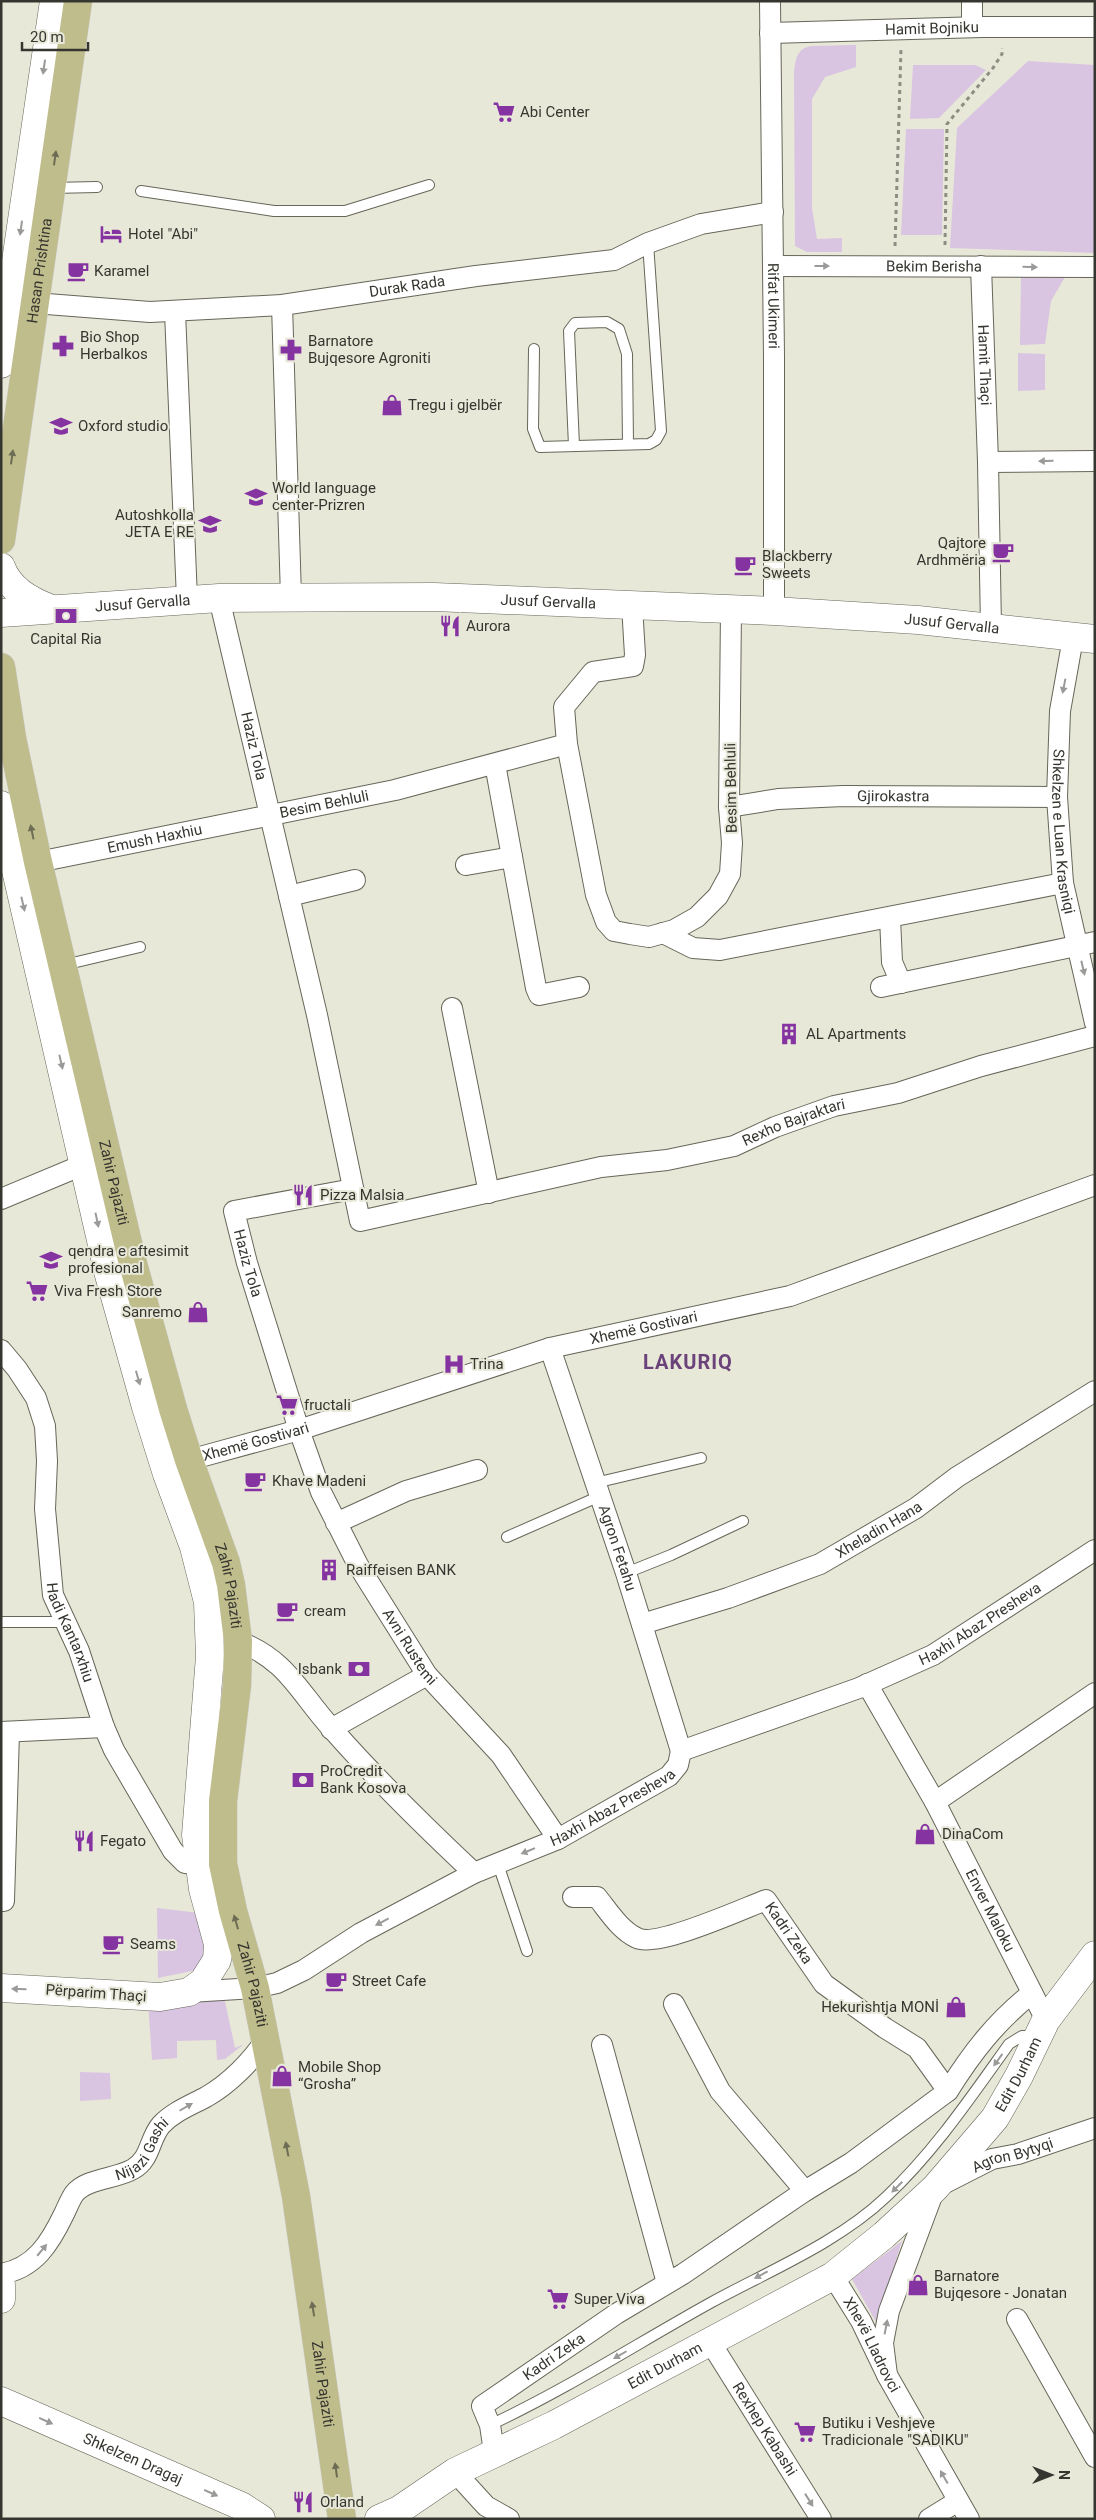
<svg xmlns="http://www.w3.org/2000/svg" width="1096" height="2520" font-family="Roboto,sans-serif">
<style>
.green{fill:#d9c4e1}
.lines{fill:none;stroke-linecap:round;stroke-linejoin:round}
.lane-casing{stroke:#676659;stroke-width:12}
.street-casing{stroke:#676659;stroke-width:22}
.secondary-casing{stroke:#676659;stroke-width:29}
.primary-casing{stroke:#cbcbc9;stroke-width:29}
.path{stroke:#8d8d83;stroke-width:3;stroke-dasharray:4 4;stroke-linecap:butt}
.lane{stroke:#fff;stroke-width:10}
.street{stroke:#fff;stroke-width:20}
.secondary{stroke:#fff;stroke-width:28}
.primary{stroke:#c0bd8c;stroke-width:28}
.oneway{fill:#9a9a98}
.oneway2{fill:#6d6c55}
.labels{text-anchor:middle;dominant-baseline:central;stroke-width:4;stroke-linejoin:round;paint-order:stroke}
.street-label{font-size:15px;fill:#363630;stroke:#e8e8d9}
.poi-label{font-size:15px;fill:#363630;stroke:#e8e8d9;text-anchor:start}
.district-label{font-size:20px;font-weight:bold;letter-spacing:1px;fill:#6b4279;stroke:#e8e8d9}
</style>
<rect width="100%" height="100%" fill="#e8e8d9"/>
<g class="green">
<path d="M 812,46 L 856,45 L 856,67 L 825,77 L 812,99 L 812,208 L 817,239 L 842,238 L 842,252 L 807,252 L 795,246 L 794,72 C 796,58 797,48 812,46 Z"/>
<polygon points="1028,61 1095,65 1095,253 950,248 957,128"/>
<polygon points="913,65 975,65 986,70 939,118 910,119"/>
<polygon points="906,129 944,129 942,235 901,235"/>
<polygon points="1021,277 1065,277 1051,301 1045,344 1020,345"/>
<polygon points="1018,353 1045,354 1045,390 1018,391"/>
<polygon points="157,1908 199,1913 211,1911 206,1963 192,1971 158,1978"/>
<polygon points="224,1997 235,2048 244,2044 225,2059 217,2060 216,2040 177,2041 177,2058 152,2060 148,2002"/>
<polygon points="80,2072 110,2073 111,2099 80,2101"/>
<polygon points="902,2241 876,2322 852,2279"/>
</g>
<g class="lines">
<g class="lane-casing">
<g id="lane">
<polyline points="52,188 97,187"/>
<polyline points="141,191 274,211 345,211 429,185"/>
<polyline points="534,349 533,429 540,447 649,444 656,440 661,431 648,243"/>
<polyline points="574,446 569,331 575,323 607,322 619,329 627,354 628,444"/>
<polyline points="64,965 140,947"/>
<polyline points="595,1483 701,1458"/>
<polyline points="507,1537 600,1496"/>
<polyline points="626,1573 671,1555 743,1521"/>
<polyline points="1,1622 66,1622"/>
<polyline points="498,1864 527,1951"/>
<path d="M 490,2425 C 567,2389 638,2343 712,2302 C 769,2271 839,2242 886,2197 C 934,2152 971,2097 1009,2044 L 1022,2036 L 1035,2036"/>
</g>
</g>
<g class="street-casing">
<g id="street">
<path id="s1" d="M 770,1 L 774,357 L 774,611"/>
<polyline points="972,27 972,1"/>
<path id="s2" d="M 770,33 L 982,27 L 1095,27"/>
<path id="s3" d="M 773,266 L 1095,267"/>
<path id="s4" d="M 981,266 L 988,462 L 991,627"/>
<path id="s5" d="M 34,303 L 150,312 L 282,305 L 476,276 L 614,260 L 648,243 L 701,224 L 773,212"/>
<polyline points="282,305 291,597"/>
<polyline points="175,312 187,599"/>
<polyline points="988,462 1095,461"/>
<path id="s6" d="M 219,598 L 317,1015 L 360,1221 L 601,1167 L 667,1160 L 734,1146 L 775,1127 L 834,1106 L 898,1093 L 981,1066 L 1095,1036"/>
<polyline points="632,605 635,655 633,666 593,672 564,707 567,744 596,895 606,922 614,931 630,934 649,937 674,930 697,917 718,896 730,874 732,843 729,807 731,609"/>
<path id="s7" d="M 1073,638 L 1060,711 L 1057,797 L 1063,883 L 1095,1023"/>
<polyline points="495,764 536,988 539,995 579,987"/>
<path id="s8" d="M 729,807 L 778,799 L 843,796 L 1057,797"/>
<path id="s9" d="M 38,862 L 395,790 L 567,744"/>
<polyline points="466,865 512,857"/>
<polyline points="289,896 355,880"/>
<polyline points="890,918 892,962 901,983"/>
<polyline points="663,933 693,948 720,950 1063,883"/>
<polyline points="881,987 1095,942"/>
<polyline points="452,1008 489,1193"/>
<path id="s10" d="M 353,1189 L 234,1211 L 247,1263 L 299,1430 L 321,1492 L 358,1565 L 427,1675 L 501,1755 L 558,1839"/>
<polyline points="1,1199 85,1164"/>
<path id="s11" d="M 550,1348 L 626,1573 L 681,1751"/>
<path id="s12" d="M 1,1350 L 17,1369 L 36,1398 L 45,1426 L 47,1461 L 45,1509 L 53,1595 L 79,1651 L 104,1727 L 114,1750 L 173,1851 L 185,1863 L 211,1865"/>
<path id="s13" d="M 189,1460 L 299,1430 L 550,1348 L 790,1296 L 1095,1185"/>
<polyline points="336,1523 406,1491 477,1470"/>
<path id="s14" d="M 642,1624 L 728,1598 L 820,1564 L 916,1508 L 957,1477 L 1095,1391"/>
<path d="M 238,1641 C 288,1660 299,1693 333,1730 C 377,1780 425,1827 474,1873"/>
<path id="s15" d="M 867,1684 L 935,1802 L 1046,2020"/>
<polyline points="331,1729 427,1675"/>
<polyline points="1,1732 104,1727"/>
<path id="s16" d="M 681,1751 L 859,1688 L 933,1655 L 1095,1550"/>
<polyline points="935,1802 1095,1693"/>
<path id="s17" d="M 573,1897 L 597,1897 C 609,1912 620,1930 637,1938 C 657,1948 742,1909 766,1900 L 824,1984 L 885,2028 L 917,2048 L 948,2091 C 973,2051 996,2022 1032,1993"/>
<polyline points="4,1901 9,1732"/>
<path id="s18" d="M 189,1992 L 255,1988 L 277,1983 L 304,1970 L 361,1933 L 474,1873 L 558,1839 L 669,1776 L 678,1765 L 681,1751"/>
<polyline points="674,2004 720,2091 805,2191"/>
<polyline points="602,2045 667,2283"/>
<path id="s19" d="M 1,2274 C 35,2268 50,2243 64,2214 C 67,2208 70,2200 74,2194 C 86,2178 117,2179 133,2169 C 151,2159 149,2139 161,2125 C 173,2112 191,2105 206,2097 C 229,2084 252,2061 266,2039"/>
<path id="s20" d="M 833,2276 L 861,2321 L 887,2375 L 969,2519"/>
<polyline points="1017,2319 1095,2457"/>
<path id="s21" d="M 709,2340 L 821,2519"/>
<path id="s22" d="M 887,2375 L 883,2343 L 889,2311 L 935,2188 L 992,2159 L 1018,2154 L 1095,2128"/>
<path id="s23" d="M 494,2452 L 490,2425 L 482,2406 L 616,2314 L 683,2274 L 805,2191 L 851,2163 L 948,2091"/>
<polyline points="455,2472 486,2506 509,2519"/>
<polyline points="929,2519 958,2501"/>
</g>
</g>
<g class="secondary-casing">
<g id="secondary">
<polyline points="1,364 54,1"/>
<path d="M 1,567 C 9,589 29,600 49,608"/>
<path id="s24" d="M 1,613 L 219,598 L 434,597 L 774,611 L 918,620 L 1095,639"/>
<polyline points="1,805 109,1275 146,1407 167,1474 194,1547 208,1602 210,1656 196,1835 203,1889 218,1944 217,1960 203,1982 189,1992 160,1997 1,1988"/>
<polyline points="1,2285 1,2299"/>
<path id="s25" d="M 1,2401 L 241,2506 L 261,2519"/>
<path id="s26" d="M 379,2519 L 399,2510 L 455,2472 L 554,2425 L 833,2276 L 884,2235 L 935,2188 L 995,2118 L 1019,2076 L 1046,2020 L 1095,1955"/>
</g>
</g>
<g class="primary-casing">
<g id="primary">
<path id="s27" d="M 1,540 L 78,1"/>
<path id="s28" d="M 1,667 L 12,738 L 38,862 L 132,1260 L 173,1409 L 189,1460 L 226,1563 L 231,1585 L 238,1641 L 237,1685 L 223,1801 L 223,1864 L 233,1911 L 255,1988 L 296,2196 L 342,2519"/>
</g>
</g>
<g class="path">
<polyline points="945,245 947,124 993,68 1002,54 1002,48"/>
<polyline points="895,246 901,49"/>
</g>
<use href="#lane" class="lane"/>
<use href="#street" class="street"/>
<use href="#secondary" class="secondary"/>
<use href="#primary" class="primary"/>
</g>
<defs><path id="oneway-solid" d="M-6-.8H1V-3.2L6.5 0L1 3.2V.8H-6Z" transform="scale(1.25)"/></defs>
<g class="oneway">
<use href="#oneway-solid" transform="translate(44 67) rotate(98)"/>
<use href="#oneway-solid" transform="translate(21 228) rotate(98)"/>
<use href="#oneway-solid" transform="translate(822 266)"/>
<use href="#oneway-solid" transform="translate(1030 267) rotate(1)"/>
<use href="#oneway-solid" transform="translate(1046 461) rotate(179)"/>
<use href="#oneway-solid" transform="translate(1064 686) rotate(101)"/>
<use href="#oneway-solid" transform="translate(23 904) rotate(77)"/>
<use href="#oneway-solid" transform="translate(1083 968) rotate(77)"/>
<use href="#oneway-solid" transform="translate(61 1062) rotate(77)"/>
<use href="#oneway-solid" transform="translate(97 1220) rotate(78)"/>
<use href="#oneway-solid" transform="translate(138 1378) rotate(74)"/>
<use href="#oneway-solid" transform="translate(528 1851) rotate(158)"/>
<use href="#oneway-solid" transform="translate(382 1922) rotate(152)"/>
<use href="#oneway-solid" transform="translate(19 1989) rotate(-178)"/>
<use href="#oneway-solid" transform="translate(998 2060) rotate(126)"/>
<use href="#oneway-solid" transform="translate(186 2107) rotate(-30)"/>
<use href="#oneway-solid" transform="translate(897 2187) rotate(135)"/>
<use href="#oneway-solid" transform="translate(42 2250) rotate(-50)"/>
<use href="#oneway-solid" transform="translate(761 2275) rotate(152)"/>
<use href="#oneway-solid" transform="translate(886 2327) rotate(-79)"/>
<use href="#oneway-solid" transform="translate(620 2355) rotate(150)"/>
<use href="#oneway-solid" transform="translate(46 2421) rotate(24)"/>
<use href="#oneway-solid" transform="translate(944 2477) rotate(-120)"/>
<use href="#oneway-solid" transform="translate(211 2493) rotate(24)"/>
<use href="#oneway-solid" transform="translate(809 2500) rotate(58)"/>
</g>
<g class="oneway2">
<use href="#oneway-solid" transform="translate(55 158) rotate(-82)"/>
<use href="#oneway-solid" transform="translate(12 457) rotate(-82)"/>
<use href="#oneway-solid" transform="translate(32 832) rotate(-102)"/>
<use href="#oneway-solid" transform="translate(236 1922) rotate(-106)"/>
<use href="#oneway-solid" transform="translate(287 2149) rotate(-101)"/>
<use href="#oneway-solid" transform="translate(313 2309) rotate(-99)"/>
<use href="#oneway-solid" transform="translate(336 2470) rotate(-98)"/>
</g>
<defs>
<g id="supermarket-bare" transform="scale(1.725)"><path d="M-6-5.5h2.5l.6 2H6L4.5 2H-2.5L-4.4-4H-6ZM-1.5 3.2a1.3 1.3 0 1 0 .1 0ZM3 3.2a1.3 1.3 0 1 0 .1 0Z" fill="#8633a2" stroke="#e8e8d9" stroke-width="2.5" paint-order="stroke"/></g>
<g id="hotel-bare" transform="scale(1.725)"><path d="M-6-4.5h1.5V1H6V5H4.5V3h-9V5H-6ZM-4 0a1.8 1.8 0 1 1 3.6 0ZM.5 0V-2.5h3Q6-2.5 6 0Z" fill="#8633a2" stroke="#e8e8d9" stroke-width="2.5" paint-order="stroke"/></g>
<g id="cafe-bare" transform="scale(1.725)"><path d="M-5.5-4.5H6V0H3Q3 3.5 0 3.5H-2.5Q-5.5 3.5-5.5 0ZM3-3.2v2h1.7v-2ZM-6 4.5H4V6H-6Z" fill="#8633a2" stroke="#e8e8d9" stroke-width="2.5" paint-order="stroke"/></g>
<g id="pharmacy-bare" transform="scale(1.725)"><path d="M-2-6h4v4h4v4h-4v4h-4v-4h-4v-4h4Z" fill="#8633a2" stroke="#e8e8d9" stroke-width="2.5" paint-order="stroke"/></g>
<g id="shop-bare" transform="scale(1.725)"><path d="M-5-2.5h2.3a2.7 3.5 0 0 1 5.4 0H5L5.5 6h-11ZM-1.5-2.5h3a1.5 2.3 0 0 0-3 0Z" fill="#8633a2" stroke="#e8e8d9" stroke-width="2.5" paint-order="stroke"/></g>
<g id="school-bare" transform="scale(1.725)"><path d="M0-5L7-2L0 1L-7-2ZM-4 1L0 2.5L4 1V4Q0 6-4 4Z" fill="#8633a2" stroke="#e8e8d9" stroke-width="2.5" paint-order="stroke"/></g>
<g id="bank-bare" transform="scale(1.725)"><path d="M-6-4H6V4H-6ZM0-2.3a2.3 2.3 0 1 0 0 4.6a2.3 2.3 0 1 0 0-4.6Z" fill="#8633a2" stroke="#e8e8d9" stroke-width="2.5" paint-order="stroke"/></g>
<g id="restaurant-bare" transform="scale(1.725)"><path d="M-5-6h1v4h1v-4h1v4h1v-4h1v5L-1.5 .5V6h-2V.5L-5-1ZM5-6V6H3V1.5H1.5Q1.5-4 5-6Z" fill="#8633a2" stroke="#e8e8d9" stroke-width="2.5" paint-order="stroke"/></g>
<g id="building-bare" transform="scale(1.725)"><path d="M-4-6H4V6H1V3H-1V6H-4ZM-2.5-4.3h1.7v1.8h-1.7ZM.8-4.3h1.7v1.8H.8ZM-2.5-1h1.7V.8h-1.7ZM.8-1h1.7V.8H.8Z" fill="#8633a2" stroke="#e8e8d9" stroke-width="2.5" paint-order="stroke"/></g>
<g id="hospital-bare" transform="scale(1.725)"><path d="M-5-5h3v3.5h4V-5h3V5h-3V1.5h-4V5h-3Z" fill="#8633a2" stroke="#e8e8d9" stroke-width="2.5" paint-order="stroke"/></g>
</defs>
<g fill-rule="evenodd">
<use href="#supermarket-bare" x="504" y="112"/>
<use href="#hotel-bare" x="111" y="234"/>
<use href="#cafe-bare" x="78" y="271"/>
<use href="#pharmacy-bare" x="63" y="346"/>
<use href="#pharmacy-bare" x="291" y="350"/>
<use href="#shop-bare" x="392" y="405"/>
<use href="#school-bare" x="61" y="426"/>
<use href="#school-bare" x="256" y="497"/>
<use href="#school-bare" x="210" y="524"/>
<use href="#cafe-bare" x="1003" y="552"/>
<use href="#cafe-bare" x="745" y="565"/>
<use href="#bank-bare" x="66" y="616"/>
<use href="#restaurant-bare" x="450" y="626"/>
<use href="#building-bare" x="789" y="1034"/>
<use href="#restaurant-bare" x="303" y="1195"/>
<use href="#school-bare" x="51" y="1260"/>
<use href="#supermarket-bare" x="37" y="1291"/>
<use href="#shop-bare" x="198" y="1312"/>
<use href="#hospital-bare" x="454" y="1364"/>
<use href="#supermarket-bare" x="287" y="1405"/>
<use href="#cafe-bare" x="255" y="1481"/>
<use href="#building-bare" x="329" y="1570"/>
<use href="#cafe-bare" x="287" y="1611"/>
<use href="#bank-bare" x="359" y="1669"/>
<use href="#bank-bare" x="303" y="1780"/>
<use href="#shop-bare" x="925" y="1834"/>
<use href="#restaurant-bare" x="84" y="1841"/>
<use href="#cafe-bare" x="113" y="1944"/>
<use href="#cafe-bare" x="336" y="1981"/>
<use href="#shop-bare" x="956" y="2007"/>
<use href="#shop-bare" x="282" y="2076"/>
<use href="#shop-bare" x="918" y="2285"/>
<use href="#supermarket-bare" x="558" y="2299"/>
<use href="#supermarket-bare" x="805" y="2432"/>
<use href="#restaurant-bare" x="303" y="2502"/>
</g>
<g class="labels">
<g class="street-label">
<text stroke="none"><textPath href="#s2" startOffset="162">Hamit Bojniku</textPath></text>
<text stroke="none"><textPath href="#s3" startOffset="161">Bekim Berisha</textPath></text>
<text stroke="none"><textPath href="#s27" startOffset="272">Hasan Prishtina</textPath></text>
<text stroke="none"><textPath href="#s5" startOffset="375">Durak Rada</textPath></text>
<text stroke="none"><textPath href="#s1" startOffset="305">Rifat Ukimeri</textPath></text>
<text stroke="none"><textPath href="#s4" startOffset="99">Hamit Thaçi</textPath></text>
<text stroke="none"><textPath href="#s24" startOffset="548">Jusuf Gervalla</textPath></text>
<text stroke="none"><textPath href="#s24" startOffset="142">Jusuf Gervalla</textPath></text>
<text stroke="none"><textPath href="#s24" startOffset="952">Jusuf Gervalla</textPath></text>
<text stroke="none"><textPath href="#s6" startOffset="152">Haziz Tola</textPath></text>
<text transform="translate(731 788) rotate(-91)">Besim Behluli</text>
<text stroke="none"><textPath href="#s8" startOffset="165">Gjirokastra</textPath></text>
<text stroke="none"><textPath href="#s9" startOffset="292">Besim Behluli</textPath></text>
<text stroke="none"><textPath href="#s7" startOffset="195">Shkelzen e Luan Krasniqi</textPath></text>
<text stroke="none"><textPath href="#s9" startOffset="119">Emush Haxhiu</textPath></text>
<text stroke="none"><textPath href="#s6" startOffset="1085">Rexho Bajraktari</textPath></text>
<text stroke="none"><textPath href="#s28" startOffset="528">Zahir Pajaziti</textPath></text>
<text stroke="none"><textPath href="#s10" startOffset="175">Haziz Tola</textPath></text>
<text stroke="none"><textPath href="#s13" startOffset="474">Xhemë Gostivari</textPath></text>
<text stroke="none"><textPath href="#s13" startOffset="69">Xhemë Gostivari</textPath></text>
<text stroke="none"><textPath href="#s14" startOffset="256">Xheladin Hana</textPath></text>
<text stroke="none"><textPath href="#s11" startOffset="211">Agron Fetahu</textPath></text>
<text stroke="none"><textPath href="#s28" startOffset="948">Zahir Pajaziti</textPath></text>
<text stroke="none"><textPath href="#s16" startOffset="326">Haxhi Abaz Presheva</textPath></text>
<text stroke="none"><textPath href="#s12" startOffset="299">Hadi Kantarxhiu</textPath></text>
<text stroke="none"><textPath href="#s10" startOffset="594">Avni Rustemi</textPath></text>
<text stroke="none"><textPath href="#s18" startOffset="468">Haxhi Abaz Presheva</textPath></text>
<text stroke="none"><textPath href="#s15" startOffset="258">Enver Maloku</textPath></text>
<text stroke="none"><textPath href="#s17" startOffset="258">Kadri Zeka</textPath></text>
<text stroke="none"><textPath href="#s28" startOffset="1352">Zahir Pajaziti</textPath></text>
<text transform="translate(96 1993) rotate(4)">Përparim Thaçi</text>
<text stroke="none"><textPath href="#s26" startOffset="792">Edit Durham</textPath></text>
<text stroke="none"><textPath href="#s19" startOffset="199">Nijazi Gashi</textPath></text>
<text stroke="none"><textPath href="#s22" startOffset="281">Agron Bytyqi</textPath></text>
<text stroke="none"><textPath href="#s20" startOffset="79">Xhevë Lladrovci</textPath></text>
<text stroke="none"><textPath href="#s23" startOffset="135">Kadri Zeka</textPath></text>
<text stroke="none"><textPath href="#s26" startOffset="325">Edit Durham</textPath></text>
<text stroke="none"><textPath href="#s28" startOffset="1758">Zahir Pajaziti</textPath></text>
<text stroke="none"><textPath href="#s21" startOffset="105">Rexhep Kabashi</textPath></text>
<text stroke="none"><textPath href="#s25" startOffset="144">Shkelzen Dragaj</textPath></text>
</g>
<g class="poi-label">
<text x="520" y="112">Abi Center</text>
<text x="128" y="234">Hotel "Abi"</text>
<text x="94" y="271">Karamel</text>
<text x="80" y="337">Bio Shop<tspan x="80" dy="17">Herbalkos</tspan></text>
<text x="308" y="341">Barnatore<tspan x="308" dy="17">Bujqesore Agroniti</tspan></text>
<text x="408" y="405">Tregu i gjelbër</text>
<text x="78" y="426">Oxford studio</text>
<text x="272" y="488">World language<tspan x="272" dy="17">center-Prizren</tspan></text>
<text x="194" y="515" text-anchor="end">Autoshkolla<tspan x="194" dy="17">JETA E RE</tspan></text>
<text x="986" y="543" text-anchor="end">Qajtore<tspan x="986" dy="17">Ardhmëria</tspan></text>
<text x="762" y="556">Blackberry<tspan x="762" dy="17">Sweets</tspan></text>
<text x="466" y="626">Aurora</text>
<text x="66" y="639" text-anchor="middle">Capital Ria</text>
<text x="806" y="1034">AL Apartments</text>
<text x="320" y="1195">Pizza Malsia</text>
<text x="68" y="1251">qendra e aftesimit<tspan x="68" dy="17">profesional</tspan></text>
<text x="54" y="1291">Viva Fresh Store</text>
<text x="182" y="1312" text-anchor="end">Sanremo</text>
<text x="470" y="1364">Trina</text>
<text x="304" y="1405">fructali</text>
<text x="272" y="1481">Khave Madeni</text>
<text x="346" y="1570">Raiffeisen BANK</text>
<text x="304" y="1611">cream</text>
<text x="342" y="1669" text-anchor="end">Isbank</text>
<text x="320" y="1771">ProCredit<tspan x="320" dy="17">Bank Kosova</tspan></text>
<text x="942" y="1834">DinaCom</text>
<text x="100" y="1841">Fegato</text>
<text x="130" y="1944">Seams</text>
<text x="352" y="1981">Street Cafe</text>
<text x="939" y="2007" text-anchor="end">Hekurishtja MONİ</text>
<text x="298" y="2067">Mobile Shop<tspan x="298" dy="17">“Grosha”</tspan></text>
<text x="934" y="2276">Barnatore<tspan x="934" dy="17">Bujqesore - Jonatan</tspan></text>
<text x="574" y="2299">Super Viva</text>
<text x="822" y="2423">Butiku i Veshjeve<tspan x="822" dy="17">Tradicionale "SADIKU"</tspan></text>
<text x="320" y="2502">Orland</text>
</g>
<g class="district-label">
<text x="688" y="1362">LAKURIQ</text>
</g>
</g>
<rect width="1096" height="2520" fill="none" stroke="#363630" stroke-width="5"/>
<g transform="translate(1051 2475) rotate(90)" stroke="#e8e8d9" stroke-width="4" paint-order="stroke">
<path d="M0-4L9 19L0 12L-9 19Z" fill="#363630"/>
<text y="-8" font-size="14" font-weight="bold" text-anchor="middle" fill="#363630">N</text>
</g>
<path d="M22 42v8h66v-8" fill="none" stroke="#363630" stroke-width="2.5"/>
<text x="30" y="42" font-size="15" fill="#363630" stroke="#e8e8d9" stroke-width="4" paint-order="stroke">20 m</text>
</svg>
